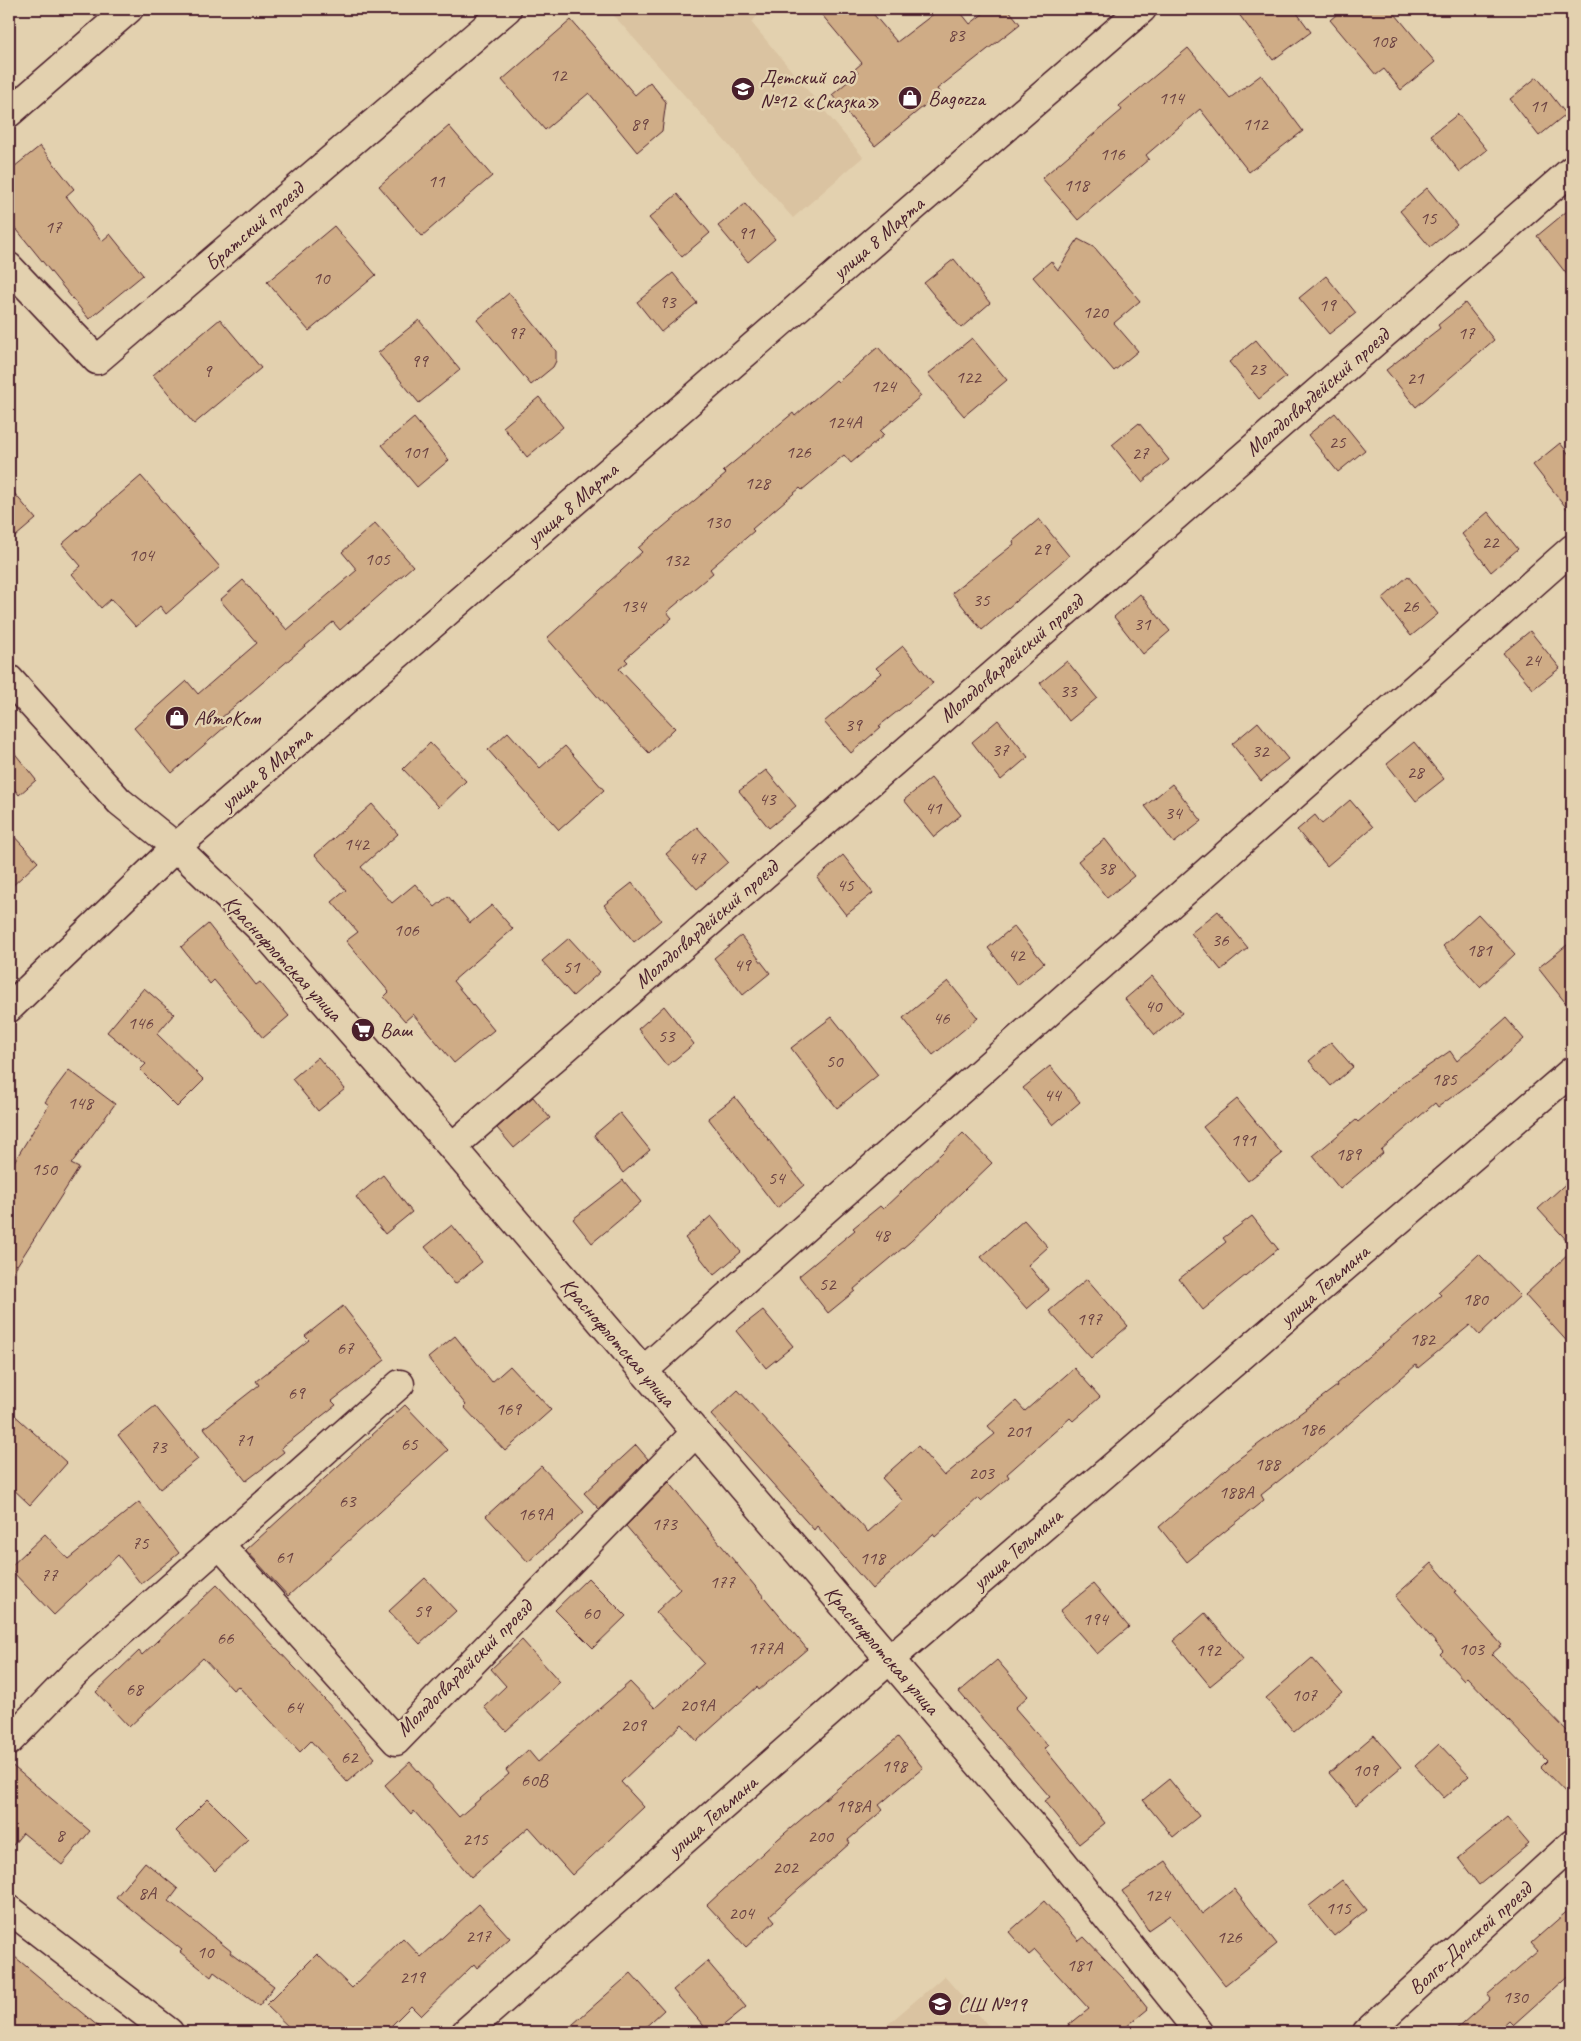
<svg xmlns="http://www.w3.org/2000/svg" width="1581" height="2041" font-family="Caveat,sans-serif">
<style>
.built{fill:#dac3a1}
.building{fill:#cfac86;stroke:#4a1f2b}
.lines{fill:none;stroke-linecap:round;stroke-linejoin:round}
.street-casing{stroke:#4a1f2b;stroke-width:31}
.secondary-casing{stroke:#4a1f2b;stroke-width:31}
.street{stroke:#e3d1af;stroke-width:28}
.secondary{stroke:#e3d1af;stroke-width:28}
.labels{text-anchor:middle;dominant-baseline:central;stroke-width:5;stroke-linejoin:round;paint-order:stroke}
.number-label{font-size:19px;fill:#6b4242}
.poi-label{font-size:21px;fill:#4a1f2b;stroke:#e3d1af;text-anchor:start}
.street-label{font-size:21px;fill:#4a1f2b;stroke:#e3d1af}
</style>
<rect width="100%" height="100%" fill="#e3d1af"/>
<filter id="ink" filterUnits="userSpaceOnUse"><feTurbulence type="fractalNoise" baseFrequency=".02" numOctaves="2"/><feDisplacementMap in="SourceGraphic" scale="10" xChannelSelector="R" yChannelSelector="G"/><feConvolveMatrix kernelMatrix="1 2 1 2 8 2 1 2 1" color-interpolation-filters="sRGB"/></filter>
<g filter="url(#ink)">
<g class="built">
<polygon points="608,9 765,9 751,22 863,157 793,218"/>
<polygon points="944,1976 994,2032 879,2032"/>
</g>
<g class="building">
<polygon points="817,9 869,9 897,42 940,9 958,9 970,24 989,9 1008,9 1020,24 937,89 940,93 875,146 832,95 858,73 855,69 862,63"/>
<polygon points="1235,9 1294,9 1311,32 1273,60"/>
<polygon points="1343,9 1391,9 1435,62 1401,90 1384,69 1376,75 1330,20"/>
<polygon points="571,20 635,95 650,82 666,102 662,131 637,152 589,93 545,130 502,80"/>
<polygon points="1188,48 1230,98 1261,75 1303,131 1249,172 1200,109 1146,155 1149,159 1078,220 1042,178 1122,110 1119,106"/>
<polygon points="1537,77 1566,114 1539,136 1510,99"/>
<polygon points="1458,114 1487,150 1460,172 1431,135"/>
<polygon points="449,126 492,176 422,236 379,186"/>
<polygon points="40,146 74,189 66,196 102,241 110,234 143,275 89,319 9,220 9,171"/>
<polygon points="1427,188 1457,225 1430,247 1400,211"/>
<polygon points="677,194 710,233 682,257 649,218"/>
<polygon points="745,204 775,239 748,262 718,226"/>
<polygon points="1572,207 1572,281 1537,236"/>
<polygon points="334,226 376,275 309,331 267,282"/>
<polygon points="1078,239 1095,248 1140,301 1114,323 1138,351 1114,371 1033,277 1051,261 1058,270"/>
<polygon points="954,259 990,303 961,328 924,283"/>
<polygon points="673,273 697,303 661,332 637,302"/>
<polygon points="1326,276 1356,313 1329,334 1299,298"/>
<polygon points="509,293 556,351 556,361 553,367 531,385 477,320"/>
<polygon points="1465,303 1494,340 1416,407 1386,370 1440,328 1438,325"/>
<polygon points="220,319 261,368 194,424 153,375"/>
<polygon points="419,320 460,370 419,403 378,353"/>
<polygon points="972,338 1007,380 964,416 928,374"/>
<polygon points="1256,340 1286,377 1259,399 1229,362"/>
<polygon points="878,347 921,396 880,431 884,435 851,463 844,455 802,490 800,488 752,529 754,531 710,569 713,573 667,612 672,618 625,659 628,662 619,669 675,728 649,753 614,716 547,638 642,552 638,548 726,474 723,471 793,413 795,416 836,380 838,382"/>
<polygon points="539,397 563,427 527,457 503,427"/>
<polygon points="1335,413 1365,450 1338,472 1308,435"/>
<polygon points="414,418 449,460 417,487 382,445"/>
<polygon points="1139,423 1169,460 1142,482 1112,445"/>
<polygon points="1560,443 1572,458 1572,515 1533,465"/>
<polygon points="141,476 220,567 166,614 160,606 136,627 111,599 101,608 72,574 81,566 62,544"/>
<polygon points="9,487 36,519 9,542"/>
<polygon points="1488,512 1518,549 1491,572 1462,534"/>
<polygon points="1039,519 1069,556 982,630 952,593 1014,544 1013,541"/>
<polygon points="375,523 413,566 340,630 333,622 220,719 226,726 172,773 134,728 187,681 198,694 257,643 220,600 243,580 287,630 357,570 342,552"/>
<polygon points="1408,576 1438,614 1411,636 1382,599"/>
<polygon points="1140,594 1170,631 1143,654 1114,617"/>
<polygon points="1530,631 1560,668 1533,689 1503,653"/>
<polygon points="903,646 933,683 879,726 881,727 851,753 824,722 881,673 876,668"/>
<polygon points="1067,661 1097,698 1069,721 1040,683"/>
<polygon points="998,720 1028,757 1001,780 972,742"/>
<polygon points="1258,722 1288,759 1261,781 1232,744"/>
<polygon points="508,732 540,768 565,746 604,790 559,830 488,750"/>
<polygon points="1414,742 1444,779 1416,801 1387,764"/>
<polygon points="430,743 466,781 439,807 403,769"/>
<polygon points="9,746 36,780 19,795 9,782"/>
<polygon points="766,770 796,806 769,828 739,791"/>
<polygon points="931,778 961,815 934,837 904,800"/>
<polygon points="1172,784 1202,821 1174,843 1145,806"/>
<polygon points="1350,800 1373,827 1327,866 1297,830 1315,815 1322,824"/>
<polygon points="372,804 398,834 361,867 392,903 415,884 435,907 448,896 470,923 492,905 513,929 453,981 494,1030 454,1063 413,1014 405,1021 384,997 389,992 346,941 358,932 332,902 346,890 315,855"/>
<polygon points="697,827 728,862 697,889 666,854"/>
<polygon points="9,831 38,862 9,889"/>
<polygon points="1105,839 1134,876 1107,898 1078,861"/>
<polygon points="843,855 873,893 846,915 817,878"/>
<polygon points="632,883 661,920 634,942 604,905"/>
<polygon points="1218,911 1248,948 1221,970 1191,933"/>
<polygon points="1478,914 1515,954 1480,987 1443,946"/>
<polygon points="208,924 256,985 260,982 289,1016 263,1038 214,980 210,984 181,947"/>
<polygon points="1014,926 1044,963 1017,985 988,948"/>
<polygon points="741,936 770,973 743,995 714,958"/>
<polygon points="569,938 600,972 573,996 542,961"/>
<polygon points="1572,941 1572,1011 1538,968"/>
<polygon points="1152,976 1182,1013 1155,1035 1125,999"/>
<polygon points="948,981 978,1018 933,1055 903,1018"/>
<polygon points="144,988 174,1014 157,1034 204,1080 177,1107 140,1070 146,1064 107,1032"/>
<polygon points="664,1006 694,1044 667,1066 638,1029"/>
<polygon points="832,1017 878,1075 837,1108 791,1048"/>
<polygon points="1506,1018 1524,1039 1485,1073 1438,1107 1435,1103 1381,1150 1383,1153 1340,1189 1313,1156 1356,1120 1358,1122 1405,1082 1450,1051 1457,1061"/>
<polygon points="1331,1042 1353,1067 1331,1086 1309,1061"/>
<polygon points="318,1057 345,1089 318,1111 292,1079"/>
<polygon points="1050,1066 1080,1102 1053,1125 1023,1088"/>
<polygon points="69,1070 115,1104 71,1164 79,1168 9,1278 9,1170 49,1105 45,1102"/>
<polygon points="533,1097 550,1118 514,1148 497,1128"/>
<polygon points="735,1097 804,1185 777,1208 708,1118"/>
<polygon points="1237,1099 1282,1154 1248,1181 1203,1127"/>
<polygon points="620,1113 650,1150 623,1173 594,1135"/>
<polygon points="963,1133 992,1163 910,1242 854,1289 855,1291 828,1313 799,1276 855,1230 853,1228 880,1206 883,1209"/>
<polygon points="383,1175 412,1212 385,1234 356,1197"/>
<polygon points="1572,1178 1572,1246 1538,1209"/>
<polygon points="623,1180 641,1202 592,1243 573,1219"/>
<polygon points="711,1216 741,1252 714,1275 685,1238"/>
<polygon points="1252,1216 1278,1249 1203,1310 1179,1279 1226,1242 1223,1238"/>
<polygon points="1024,1220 1048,1247 1028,1265 1049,1290 1027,1309 981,1257"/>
<polygon points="452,1225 482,1262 455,1284 425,1247"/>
<polygon points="1572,1251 1572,1347 1525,1295"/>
<polygon points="1479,1254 1520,1296 1479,1335 1470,1325 1418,1368 1416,1365 1335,1436 1261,1495 1264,1500 1187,1562 1159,1527 1233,1463 1337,1386 1336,1384 1441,1295 1438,1292"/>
<polygon points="1087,1279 1128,1326 1091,1358 1049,1311"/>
<polygon points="343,1306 385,1360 332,1401 336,1405 281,1448 284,1452 246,1481 204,1428 259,1385 256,1381 309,1340 305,1336"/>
<polygon points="763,1310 793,1346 766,1368 736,1331"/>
<polygon points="455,1336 492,1382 510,1366 551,1410 505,1451 464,1407 466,1405 428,1358"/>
<polygon points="1074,1368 1100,1397 1073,1421 1070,1418 1007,1474 1009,1477 981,1501 978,1498 935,1537 933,1534 872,1589 817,1526 814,1530 711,1415 738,1390 868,1532 903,1501 882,1478 918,1446 944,1476 995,1434 988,1426 1016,1401 1025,1411"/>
<polygon points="405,1405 448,1450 288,1596 246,1550"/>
<polygon points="155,1406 198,1459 160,1489 118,1435"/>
<polygon points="9,1410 67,1463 30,1505 9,1485"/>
<polygon points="636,1445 648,1459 599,1509 584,1493"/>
<polygon points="541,1466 584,1512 528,1562 486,1516"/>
<polygon points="669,1482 807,1649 759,1690 757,1687 697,1741 682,1724 621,1782 644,1807 572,1875 529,1827 471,1877 414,1811 411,1815 385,1785 410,1762 459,1817 509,1774 506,1770 528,1750 538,1762 630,1682 655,1708 704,1663 656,1612 680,1589 626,1526"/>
<polygon points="139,1502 179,1553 141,1584 118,1555 54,1615 9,1568 45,1534 68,1559"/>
<polygon points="1432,1563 1456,1591 1454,1592 1502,1645 1492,1654 1572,1736 1572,1799 1541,1767 1547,1761 1467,1677 1464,1680 1440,1654 1443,1651 1395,1596"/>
<polygon points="425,1578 456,1611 420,1644 389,1611"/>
<polygon points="588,1578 626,1616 593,1648 555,1610"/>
<polygon points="1093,1584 1129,1627 1097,1654 1060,1611"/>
<polygon points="217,1585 339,1715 375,1758 347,1782 311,1741 300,1752 238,1686 233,1690 203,1658 129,1727 96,1692 139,1651 142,1655"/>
<polygon points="1205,1613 1243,1659 1210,1686 1173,1641"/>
<polygon points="522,1640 560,1682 506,1731 484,1707 506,1686 491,1669"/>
<polygon points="1312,1658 1342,1692 1294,1732 1266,1698"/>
<polygon points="997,1660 1028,1696 1015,1708 1048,1746 1044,1748 1105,1823 1079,1844 1044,1801 1050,1797 959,1692"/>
<polygon points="1374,1735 1401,1767 1356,1805 1329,1773"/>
<polygon points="898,1737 923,1768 879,1805 883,1810 848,1840 850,1843 770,1915 775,1921 746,1947 707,1905 778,1839"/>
<polygon points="1439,1744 1469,1776 1444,1798 1415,1766"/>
<polygon points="9,1763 90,1831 62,1865 23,1833 9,1850"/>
<polygon points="1169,1779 1199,1816 1173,1837 1143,1800"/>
<polygon points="208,1799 248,1839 215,1871 176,1831"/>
<polygon points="1507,1818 1529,1844 1479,1885 1458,1858"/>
<polygon points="1166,1861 1202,1914 1234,1889 1277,1944 1225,1985 1170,1915 1148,1930 1122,1891"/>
<polygon points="145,1862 178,1889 169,1901 231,1951 230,1953 274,1986 259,2006 214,1972 211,1977 180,1952 182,1950 116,1897"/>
<polygon points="1342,1880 1366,1910 1334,1936 1309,1906"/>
<polygon points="1044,1901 1079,1941 1084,1937 1125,1980 1148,2009 1120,2032 1060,2032 1089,2009 1035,1950 1029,1955 1009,1932"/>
<polygon points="479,1904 510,1938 477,1968 474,1964 421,2016 411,2006 385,2032 294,2032 266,2005 317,1954 352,1988 403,1938 421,1957"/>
<polygon points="1572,1907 1572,1972 1513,2025 1509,2021 1497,2032 1453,2032 1490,1999 1487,1995 1538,1951 1531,1943"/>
<polygon points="9,1952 105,2032 9,2032"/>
<polygon points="707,1961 746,2007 715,2032 709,2032 673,1990"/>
<polygon points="631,1973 664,2010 640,2032 564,2032"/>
</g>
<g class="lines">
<g class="street-casing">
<g id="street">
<polyline points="9,113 129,9"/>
<polyline points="9,267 97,360 507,9"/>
<polyline points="9,679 119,801 176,847 264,932 452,1147 1057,1855 1199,2032"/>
<polyline points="452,1147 1572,170"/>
<polyline points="643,1371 1572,549"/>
<polyline points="220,1545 396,1741 696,1432"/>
<polyline points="9,1741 76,1672 400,1384"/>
<polyline points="9,1909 169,2032"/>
<polyline points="1367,2032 1572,1844"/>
</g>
</g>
<g class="secondary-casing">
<g id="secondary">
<polyline points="9,1008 176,847 1142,9"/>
<polyline points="466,2032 890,1659 1572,1071"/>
</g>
</g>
<use href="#street" class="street"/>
<use href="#secondary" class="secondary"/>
</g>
</g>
<defs>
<g id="school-disc" transform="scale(1.25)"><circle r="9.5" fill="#4a1f2b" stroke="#e3d1af"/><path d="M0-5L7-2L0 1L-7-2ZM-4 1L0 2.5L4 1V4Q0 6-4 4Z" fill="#fff"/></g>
<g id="shop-disc" transform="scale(1.25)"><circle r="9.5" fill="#4a1f2b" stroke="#e3d1af"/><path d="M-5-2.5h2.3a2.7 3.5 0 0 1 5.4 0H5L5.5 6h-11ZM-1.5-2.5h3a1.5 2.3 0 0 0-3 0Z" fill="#fff"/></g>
<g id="supermarket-disc" transform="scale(1.25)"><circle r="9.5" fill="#4a1f2b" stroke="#e3d1af"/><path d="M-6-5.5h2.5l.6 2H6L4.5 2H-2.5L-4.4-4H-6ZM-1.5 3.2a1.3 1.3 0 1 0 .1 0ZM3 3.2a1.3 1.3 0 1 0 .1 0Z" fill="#fff"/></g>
</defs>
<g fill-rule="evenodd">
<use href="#school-disc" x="743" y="89"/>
<use href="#shop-disc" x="910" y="98"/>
<use href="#shop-disc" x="177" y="718"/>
<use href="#supermarket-disc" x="363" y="1030"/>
<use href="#school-disc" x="940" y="2004"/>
</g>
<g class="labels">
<g class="number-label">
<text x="956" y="35">83</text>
<text x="1383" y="41">108</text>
<text x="558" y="75">12</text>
<text x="1171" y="98">114</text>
<text x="1538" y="106">11</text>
<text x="639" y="124">89</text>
<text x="1255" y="124">112</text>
<text x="1112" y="154">116</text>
<text x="436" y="181">11</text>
<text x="1076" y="185">118</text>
<text x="1428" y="218">15</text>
<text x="53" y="227">17</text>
<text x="746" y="233">91</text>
<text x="321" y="278">10</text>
<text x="667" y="302">93</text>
<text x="1327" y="305">19</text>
<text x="1095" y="312">120</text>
<text x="516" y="333">97</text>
<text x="1466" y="333">17</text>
<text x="419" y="361">99</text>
<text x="1257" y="369">23</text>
<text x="207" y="371">9</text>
<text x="968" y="377">122</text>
<text x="1415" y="378">21</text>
<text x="883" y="386">124</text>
<text x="844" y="422">124А</text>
<text x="1337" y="442">25</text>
<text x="415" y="452">101</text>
<text x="798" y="452">126</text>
<text x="1140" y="453">27</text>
<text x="757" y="483">128</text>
<text x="717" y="522">130</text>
<text x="1490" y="542">22</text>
<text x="1041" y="549">29</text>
<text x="141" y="555">104</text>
<text x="377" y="559">105</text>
<text x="676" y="560">132</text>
<text x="981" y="600">35</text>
<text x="633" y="606">134</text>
<text x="1410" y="606">26</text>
<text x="1142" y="624">31</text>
<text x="1532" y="660">24</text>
<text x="1068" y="691">33</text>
<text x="853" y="725">39</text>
<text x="1000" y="750">37</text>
<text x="1260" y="751">32</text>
<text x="1415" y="772">28</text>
<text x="767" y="799">43</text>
<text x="933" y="808">41</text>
<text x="1173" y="813">34</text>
<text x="356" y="844">142</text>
<text x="697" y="858">47</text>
<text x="1106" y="868">38</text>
<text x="845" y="885">45</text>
<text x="406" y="930">106</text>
<text x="1220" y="940">36</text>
<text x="1479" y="950">181</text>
<text x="1016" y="955">42</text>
<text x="742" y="965">49</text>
<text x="571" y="967">51</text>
<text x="1153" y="1006">40</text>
<text x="941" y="1018">46</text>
<text x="140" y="1023">146</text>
<text x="666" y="1036">53</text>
<text x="834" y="1061">50</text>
<text x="1444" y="1079">185</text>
<text x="1052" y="1095">44</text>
<text x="80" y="1103">148</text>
<text x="1243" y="1140">191</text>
<text x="1348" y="1154">189</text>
<text x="44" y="1169">150</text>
<text x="776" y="1178">54</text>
<text x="881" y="1235">48</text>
<text x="827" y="1284">52</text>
<text x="1475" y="1299">180</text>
<text x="1089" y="1319">197</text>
<text x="1422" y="1339">182</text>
<text x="345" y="1348">67</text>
<text x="296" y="1393">69</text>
<text x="508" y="1409">169</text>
<text x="1312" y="1429">186</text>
<text x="1018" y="1431">201</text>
<text x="244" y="1440">71</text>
<text x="409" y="1444">65</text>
<text x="158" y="1447">73</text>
<text x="1267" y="1464">188</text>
<text x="981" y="1473">203</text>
<text x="1236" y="1492">188А</text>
<text x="347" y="1501">63</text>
<text x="535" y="1514">169А</text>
<text x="664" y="1524">173</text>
<text x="140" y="1543">75</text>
<text x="284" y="1557">61</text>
<text x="872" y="1558">118</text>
<text x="49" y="1575">77</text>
<text x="722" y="1582">177</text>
<text x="422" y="1611">59</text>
<text x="591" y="1613">60</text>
<text x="1095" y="1619">194</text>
<text x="225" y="1638">66</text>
<text x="765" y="1648">177А</text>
<text x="1471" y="1649">103</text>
<text x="1208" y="1650">192</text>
<text x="134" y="1689">68</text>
<text x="1304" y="1695">107</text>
<text x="697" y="1705">209А</text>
<text x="294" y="1707">64</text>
<text x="633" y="1725">209</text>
<text x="349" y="1757">62</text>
<text x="894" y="1766">198</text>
<text x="1365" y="1770">109</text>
<text x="534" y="1780">60В</text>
<text x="853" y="1806">198А</text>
<text x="60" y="1835">8</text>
<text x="820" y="1836">200</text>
<text x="475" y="1839">215</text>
<text x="785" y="1867">202</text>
<text x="147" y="1893">8А</text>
<text x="1157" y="1895">124</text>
<text x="1338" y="1908">115</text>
<text x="741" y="1913">204</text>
<text x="478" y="1936">217</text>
<text x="1229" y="1937">126</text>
<text x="205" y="1952">10</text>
<text x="1079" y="1965">181</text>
<text x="412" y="1977">219</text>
<text x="1515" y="1997">130</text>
</g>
<g class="poi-label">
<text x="760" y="77">Детский сад<tspan x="760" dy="24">№12 «Сказка»</tspan></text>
<text x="928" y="98">Bagozza</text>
<text x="194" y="718">АвтоКом</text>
<text x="380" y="1030">Ваш</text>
<text x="958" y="2004">СШ №19</text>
</g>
<g class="street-label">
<text transform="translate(254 226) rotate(-41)">Братский проезд</text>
<text transform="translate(878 238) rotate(-41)">улица 8 Марта</text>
<text transform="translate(1317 392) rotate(-41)">Молодогвардейский проезд</text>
<text transform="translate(572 504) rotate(-41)">улица 8 Марта</text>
<text transform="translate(1011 658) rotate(-41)">Молодогвардейский проезд</text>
<text transform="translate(266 769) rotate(-41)">улица 8 Марта</text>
<text transform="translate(706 924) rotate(-41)">Молодогвардейский проезд</text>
<text transform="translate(283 958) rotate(47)">Краснофлотская улица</text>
<text transform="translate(1324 1285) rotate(-41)">улица Тельмана</text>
<text transform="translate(618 1342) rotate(49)">Краснофлотская улица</text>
<text transform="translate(1017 1549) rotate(-41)">улица Тельмана</text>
<text transform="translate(882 1650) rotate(49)">Краснофлотская улица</text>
<text transform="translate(464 1668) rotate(-45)">Молодогвардейский проезд</text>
<text transform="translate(712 1816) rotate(-41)">улица Тельмана</text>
<text transform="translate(1470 1938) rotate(-42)">Волго-Донской проезд</text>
</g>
</g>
<rect width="1581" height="2041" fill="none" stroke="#e3d1af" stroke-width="30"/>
<rect x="15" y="15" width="1551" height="2011" fill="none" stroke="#4a1f2b" stroke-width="2" filter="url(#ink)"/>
</svg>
